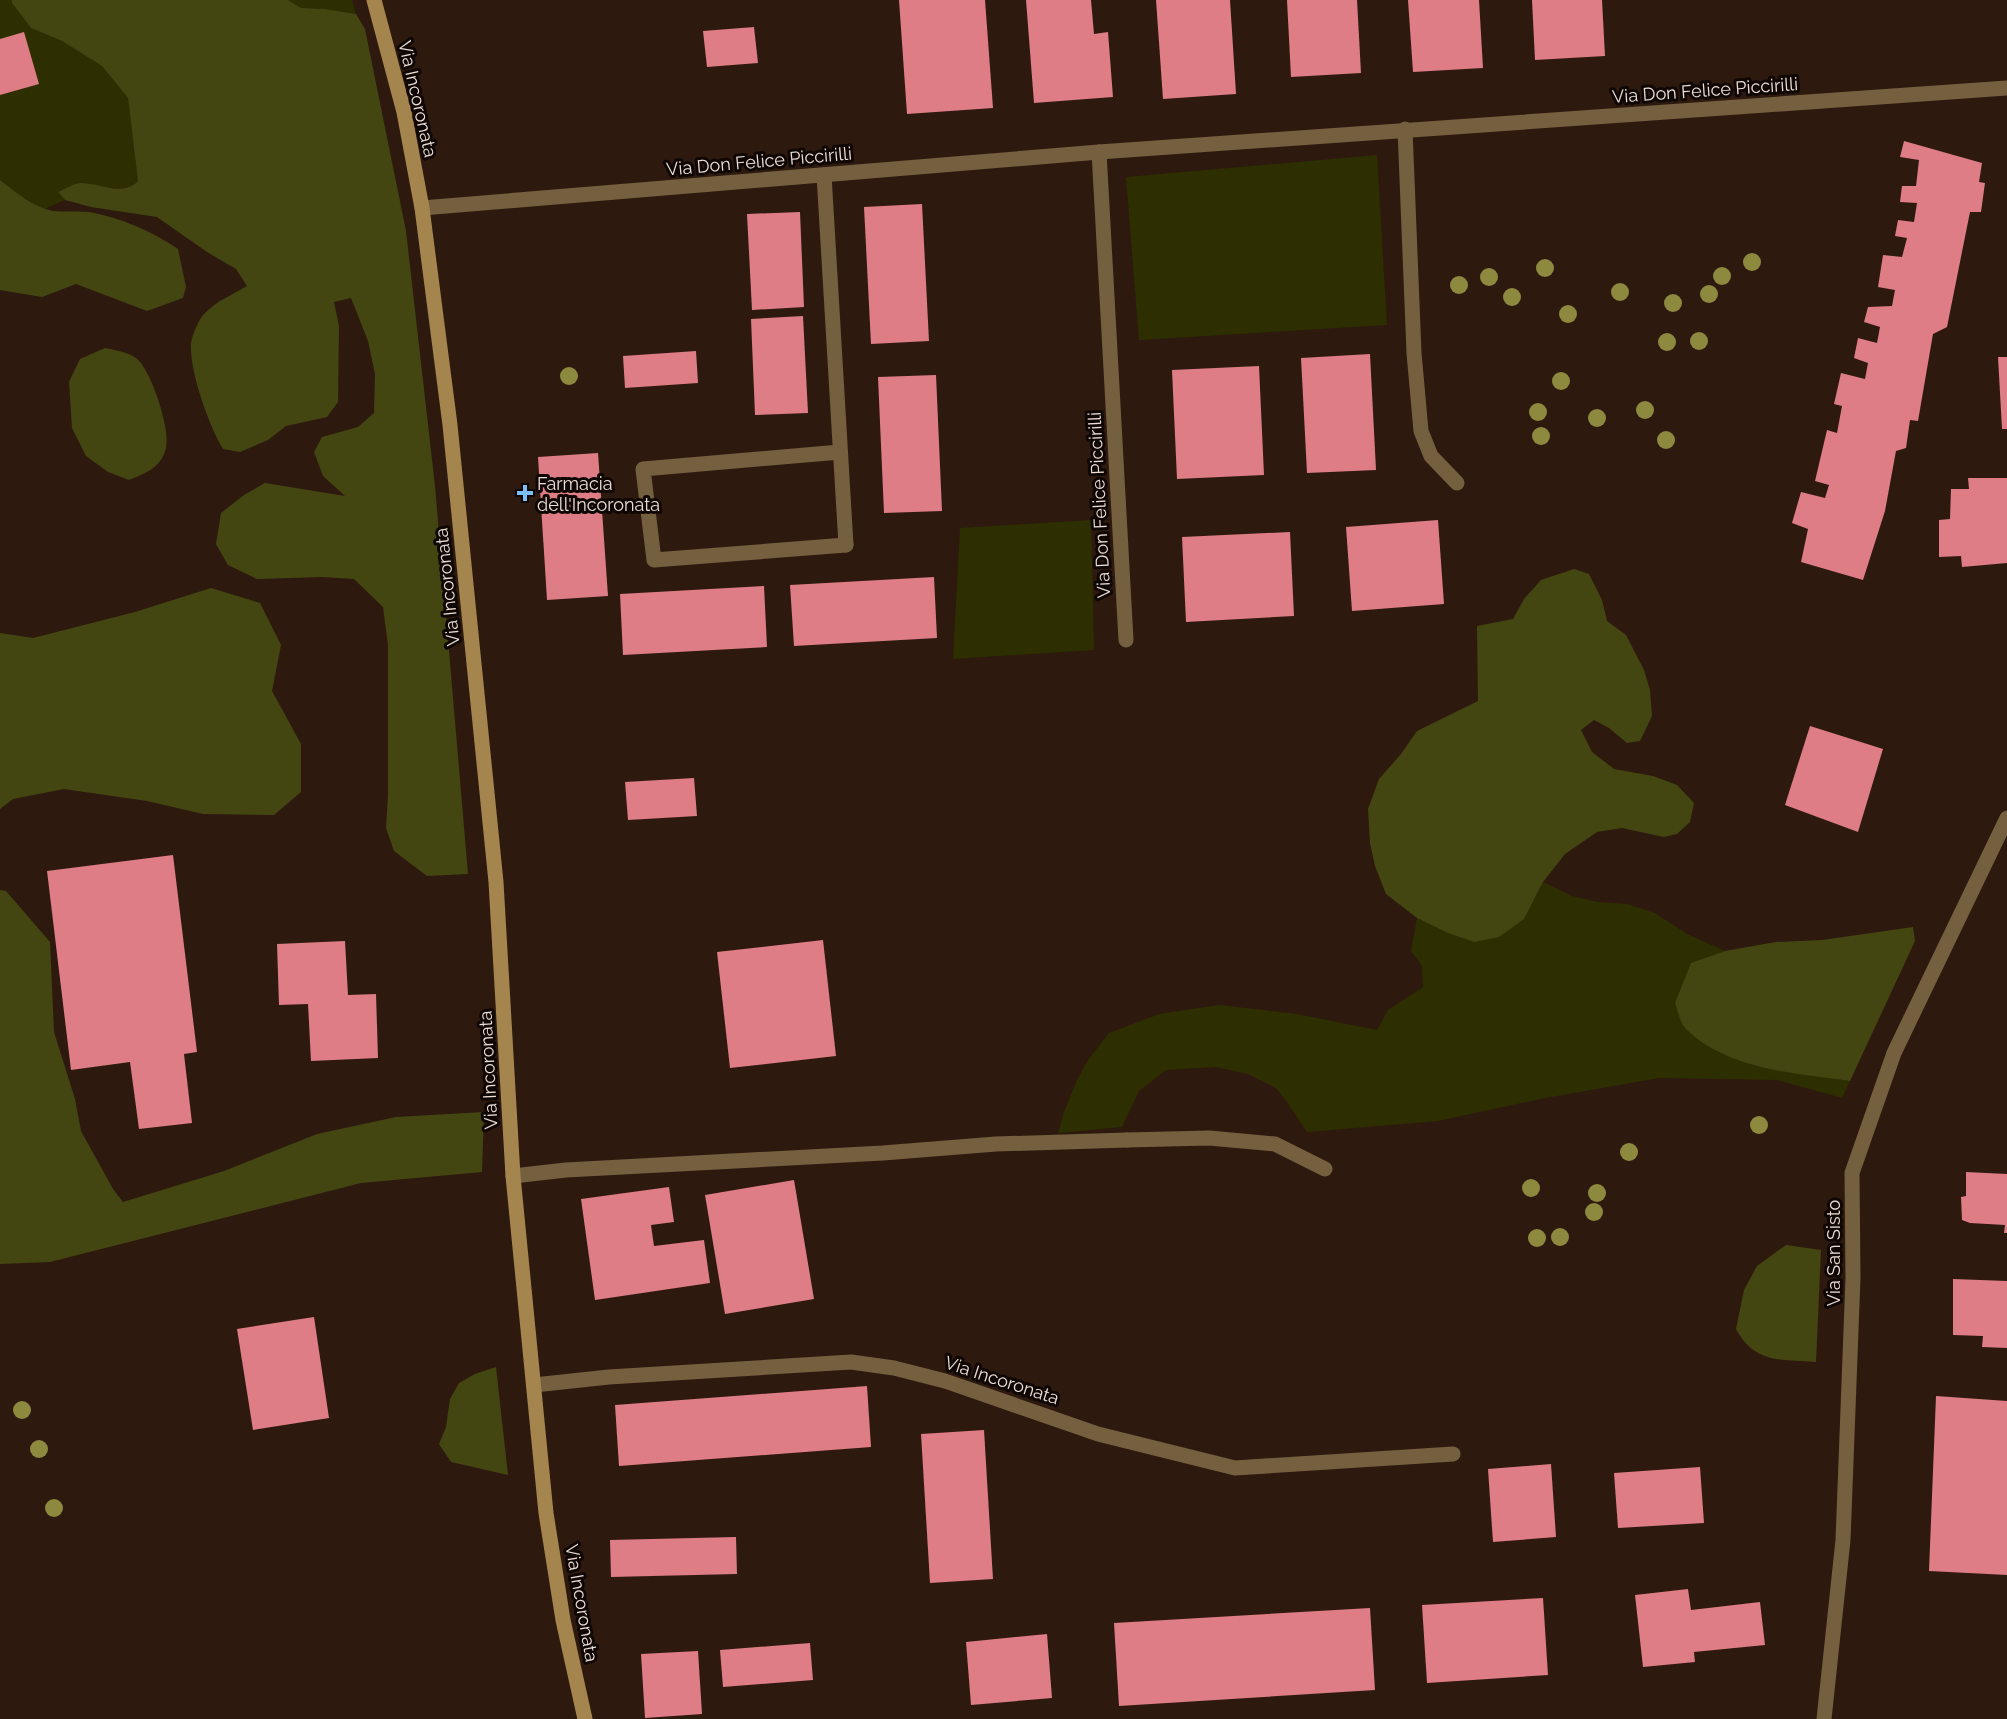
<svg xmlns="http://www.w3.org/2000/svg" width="2007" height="1719" font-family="Raleway,sans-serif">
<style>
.green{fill:#2d2f00}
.forest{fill:#434611}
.building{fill:#de7d85}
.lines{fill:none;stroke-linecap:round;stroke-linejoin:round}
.service{stroke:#74603f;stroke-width:15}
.minor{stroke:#74603f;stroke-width:15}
.secondary{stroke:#a5854e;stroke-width:15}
.tree{fill:#8d893e}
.poi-dot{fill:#7bbef8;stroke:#0f0704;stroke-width:2}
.labels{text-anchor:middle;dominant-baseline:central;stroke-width:6;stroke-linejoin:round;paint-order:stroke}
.street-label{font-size:18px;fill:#ecddd6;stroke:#0f0704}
.poi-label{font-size:18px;fill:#ecddd6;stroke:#0f0704;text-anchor:start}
</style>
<rect width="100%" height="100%" fill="#2e190f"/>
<g class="green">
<path d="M 0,0 L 12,0 L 12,3 L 31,28 L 62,41 L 102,66 L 128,98 L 138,181 C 122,196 100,184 81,183 C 74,183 65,189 58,192 L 65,200 L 44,209 L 23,198 L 0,180 Z"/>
<polygon points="288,0 352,0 356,14 325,9 301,8"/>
<polygon points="1377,155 1387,325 1139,340 1126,177"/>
<polygon points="1091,520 1094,650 953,659 960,528"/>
<polygon points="1543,882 1572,896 1598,902 1627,904 1655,913 1687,934 1725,951 1691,964 1720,1053 1758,1066 1850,1081 1842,1098 1777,1080 1659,1078 1540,1099 1438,1121 1307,1132 1285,1099 1276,1088 1248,1074 1216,1067 1166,1070 1139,1091 1122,1127 1058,1133 1064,1112 1077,1080 1088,1060 1109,1033 1159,1014 1219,1005 1297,1014 1377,1030 1388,1010 1423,987 1422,966 1411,951 1417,918 1448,933 1474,942 1524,919"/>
</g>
<g class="forest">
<path d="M 12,0 L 288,0 L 301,8 L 325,9 L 356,14 L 365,29 L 406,231 L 435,486 L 468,874 L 427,876 L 394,851 L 386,828 L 388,795 L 388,645 L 383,607 L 354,579 L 322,577 L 257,579 L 228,565 L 216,544 L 221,513 L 244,495 L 265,483 L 345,496 L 323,476 L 314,452 L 322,437 L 358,427 L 374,413 L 375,374 L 368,341 L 351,298 L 334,302 L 339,326 L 338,402 L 327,417 L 286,426 L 268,440 L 240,452 L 223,449 C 209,426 189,370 191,343 C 192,335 199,319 204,314 C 216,301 232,295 247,286 L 236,269 L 207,252 L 157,217 L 91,207 L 65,200 L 58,192 C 65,189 74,183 81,183 C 100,183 122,197 138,181 L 128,98 L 102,66 L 62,41 L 31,28 L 12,3 Z"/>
<path d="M 0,180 C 13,190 27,202 43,208 C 56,214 74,210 89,212 C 121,218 152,231 178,249 L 186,287 L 183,298 L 147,311 L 76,284 L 42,297 L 0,290 Z"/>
<path d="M 105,348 C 114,350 128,352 136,358 C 151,369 171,430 166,448 C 161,468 146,473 129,480 L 108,472 L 86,456 L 72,428 L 69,382 L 80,359 Z"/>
<polygon points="1574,569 1589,574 1602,600 1607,621 1626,635 1644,670 1650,690 1652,716 1640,741 1627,743 1609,728 1594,720 1581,730 1592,752 1614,769 1653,776 1677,785 1694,803 1690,822 1677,834 1664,837 1622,828 1597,832 1565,854 1543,882 1524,919 1499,937 1474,942 1448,933 1417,918 1386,894 1375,866 1370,843 1368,809 1379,779 1401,754 1417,731 1478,701 1477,626 1513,619 1524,599 1541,580"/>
<polygon points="211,588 260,603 281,645 272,691 301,744 301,792 274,815 203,814 147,801 64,789 13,799 0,809 0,633 33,638 135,612"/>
<polygon points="0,890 6,891 50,942 54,1032 75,1099 81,1131 113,1189 123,1202 224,1171 317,1134 396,1117 484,1112 482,1172 361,1183 50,1262 0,1264"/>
<path d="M 1913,927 L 1915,941 L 1850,1081 C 1795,1073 1728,1070 1686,1029 C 1680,1023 1678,1011 1675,1003 L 1691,963 L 1725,951 L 1776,942 L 1822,940 Z"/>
<path d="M 1786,1245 L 1821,1250 L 1816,1362 C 1780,1359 1755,1364 1736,1329 L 1744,1290 L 1757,1266 Z"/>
<polygon points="496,1367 508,1475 451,1462 439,1444 446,1427 450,1399 459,1383 475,1374"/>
</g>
<g class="building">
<polygon points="899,0 985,0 993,108 907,114"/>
<polygon points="1026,0 1091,0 1094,34 1108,32 1113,97 1034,103"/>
<polygon points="1156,0 1230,0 1236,94 1163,99"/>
<polygon points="1287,0 1357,0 1361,73 1291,77"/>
<polygon points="1408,0 1479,0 1483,68 1413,72"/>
<polygon points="1532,0 1602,0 1605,56 1535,60"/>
<polygon points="754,27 758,63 707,67 703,31"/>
<polygon points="24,32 39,84 0,95 0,39"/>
<polygon points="1904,141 1982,163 1979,182 1985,183 1981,212 1970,212 1947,327 1933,334 1918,421 1910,420 1906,448 1896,451 1885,511 1863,580 1801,562 1808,529 1792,523 1801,492 1825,498 1829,485 1815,481 1827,430 1837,433 1842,406 1834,404 1841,373 1865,379 1868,363 1854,358 1858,338 1877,343 1880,327 1864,322 1868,307 1892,306 1895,290 1878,287 1883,255 1902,257 1907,238 1895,236 1898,220 1914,222 1917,203 1900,202 1902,186 1916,186 1919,160 1900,157"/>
<polygon points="922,204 929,341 871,344 864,207"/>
<polygon points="800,212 804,307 752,310 747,214"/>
<polygon points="803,316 808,413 755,415 751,319"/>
<polygon points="696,351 698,383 625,388 623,356"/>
<polygon points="1370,354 1376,470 1307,473 1301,358"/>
<polygon points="1998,357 2007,357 2007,429 2002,429"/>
<polygon points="1259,366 1264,475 1177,479 1172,370"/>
<polygon points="936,375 942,511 884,513 878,377"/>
<polygon points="598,453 608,596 547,600 538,457"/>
<polygon points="1968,478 2007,478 2007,563 1962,567 1961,556 1939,557 1939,520 1950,519 1951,489 1969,489"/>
<polygon points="1438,520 1444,604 1352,611 1346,527"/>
<polygon points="1290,532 1294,616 1186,622 1182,537"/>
<polygon points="934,577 937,638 794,646 790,585"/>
<polygon points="764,586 767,647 623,655 620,594"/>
<polygon points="1810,726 1883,749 1858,832 1785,805"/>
<polygon points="694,778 697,816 628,820 625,782"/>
<polygon points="173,855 197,1052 184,1054 192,1123 139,1129 130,1062 71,1070 47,871"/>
<polygon points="823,940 836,1056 730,1068 717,952"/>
<polygon points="345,941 348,995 376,994 378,1058 311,1061 308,1004 279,1005 277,944"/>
<polygon points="1966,1172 2007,1174 2007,1233 2004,1233 2005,1225 1970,1223 1962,1220 1961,1197 1966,1196"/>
<polygon points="794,1180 814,1299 725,1314 705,1195"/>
<polygon points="669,1187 674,1222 651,1225 654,1246 704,1240 710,1283 595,1300 581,1199"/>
<polygon points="1953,1279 2007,1281 2007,1348 1982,1347 1983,1336 1953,1335"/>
<polygon points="314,1317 329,1418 253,1430 237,1329"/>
<polygon points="867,1386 871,1447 619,1466 615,1405"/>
<polygon points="1936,1396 2007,1401 2007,1575 1929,1571"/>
<polygon points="984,1430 993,1579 930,1583 921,1434"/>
<polygon points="1551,1464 1556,1537 1493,1542 1488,1469"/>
<polygon points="1700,1467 1704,1523 1618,1528 1614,1473"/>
<polygon points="736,1537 737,1574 611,1577 610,1540"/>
<polygon points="1688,1589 1691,1610 1760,1602 1765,1645 1694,1652 1695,1662 1643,1667 1635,1595"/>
<polygon points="1543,1598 1548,1675 1427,1683 1422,1605"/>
<polygon points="1370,1608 1375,1690 1119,1706 1114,1623"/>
<polygon points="1047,1634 1052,1698 971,1705 966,1642"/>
<polygon points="810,1643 813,1680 723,1687 720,1650"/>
<polygon points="698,1651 702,1714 645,1718 641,1654"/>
</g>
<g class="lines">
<g class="service">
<polyline points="840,452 643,469 654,560 846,545"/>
<polyline points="1127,1140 1209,1138 1275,1144 1325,1169"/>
</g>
<g class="minor">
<polyline points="1405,129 1414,353 1421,431 1431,456 1457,483"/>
<polyline points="1099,152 1126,640"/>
<polyline points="824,175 846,545"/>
<polyline points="422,208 1099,152 2007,88"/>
<polyline points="513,1176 566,1170 883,1153 996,1144 1127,1140"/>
<polyline points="534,1385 609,1377 851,1362 894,1368 945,1381 1098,1434 1235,1468 1453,1454"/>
<polyline points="1824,1719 1843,1540 1853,1278 1852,1173 1894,1053 2007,818"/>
</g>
<polyline class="secondary" points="374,0 404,112 422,208 450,425 496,882 513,1176 546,1513 563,1620 585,1719"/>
</g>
<g class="tree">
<circle cx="1752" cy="262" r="9"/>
<circle cx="1545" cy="268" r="9"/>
<circle cx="1722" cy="276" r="9"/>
<circle cx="1489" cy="277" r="9"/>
<circle cx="1459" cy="285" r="9"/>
<circle cx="1620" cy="292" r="9"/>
<circle cx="1709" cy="294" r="9"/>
<circle cx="1512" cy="297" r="9"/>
<circle cx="1673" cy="303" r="9"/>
<circle cx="1568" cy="314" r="9"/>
<circle cx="1699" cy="341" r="9"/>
<circle cx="1667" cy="342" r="9"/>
<circle cx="569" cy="376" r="9"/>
<circle cx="1561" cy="381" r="9"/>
<circle cx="1645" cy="410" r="9"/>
<circle cx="1538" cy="412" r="9"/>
<circle cx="1597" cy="418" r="9"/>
<circle cx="1541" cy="436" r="9"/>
<circle cx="1666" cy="440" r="9"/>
<circle cx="1759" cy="1125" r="9"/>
<circle cx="1629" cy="1152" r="9"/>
<circle cx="1531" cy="1188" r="9"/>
<circle cx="1597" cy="1193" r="9"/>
<circle cx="1594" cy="1212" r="9"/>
<circle cx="1560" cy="1237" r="9"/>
<circle cx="1537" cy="1238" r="9"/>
<circle cx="22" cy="1410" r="9"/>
<circle cx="39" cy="1449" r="9"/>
<circle cx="54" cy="1508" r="9"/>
</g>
<path class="poi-dot" d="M522 484h6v6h6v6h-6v6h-6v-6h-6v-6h6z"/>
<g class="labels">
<g class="street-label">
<text transform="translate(1705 90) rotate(-4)">Via Don Felice Piccirilli</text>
<text transform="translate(418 99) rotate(77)">Via Incoronata</text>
<text transform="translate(759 161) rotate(-5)">Via Don Felice Piccirilli</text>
<text transform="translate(1099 505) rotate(-93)">Via Don Felice Piccirilli</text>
<text transform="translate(447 587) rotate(-96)">Via Incoronata</text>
<text transform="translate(488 1070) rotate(-93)">Via Incoronata</text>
<text transform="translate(1833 1253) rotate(-90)">Via San Sisto</text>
<text transform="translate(1002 1380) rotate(18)">Via Incoronata</text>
<text transform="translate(582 1603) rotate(80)">Via Incoronata</text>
</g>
<g class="poi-label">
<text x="537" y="483">Farmacia<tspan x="537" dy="21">dell'Incoronata</tspan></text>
</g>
</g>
</svg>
